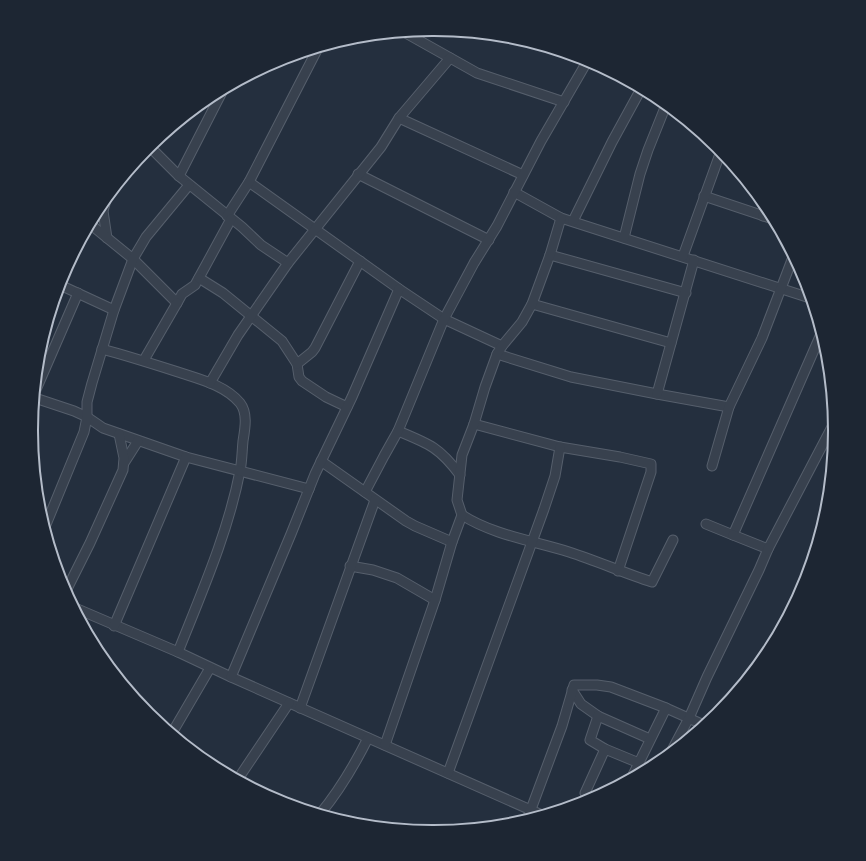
<svg xmlns="http://www.w3.org/2000/svg" width="866" height="861" font-family="Manrope,sans-serif">
<style>
.lines{fill:none;stroke-linecap:round;stroke-linejoin:round}
.minor-casing{stroke:#565f6c;stroke-width:11}
.minor{stroke:#38414e;stroke-width:9}
.rim{fill:none;stroke:#b4bcc9;stroke-width:2}
</style>
<rect width="100%" height="100%" fill="#242f3e"/>
<g class="lines">
<g class="minor-casing">
<g id="minor">
<polyline points="404,32 477,73 564,102"/>
<polyline points="399,118 523,175"/>
<polyline points="149,146 179,176 242,227 261,245 288,263"/>
<polyline points="358,174 489,240"/>
<polyline points="179,176 223,90"/>
<polyline points="249,182 399,289 444,319 502,346"/>
<polyline points="514,192 561,218 810,298"/>
<polyline points="704,196 773,219"/>
<polyline points="106,200 103,211 107,238"/>
<polyline points="227,216 249,182 318,48"/>
<polyline points="763,216 766,206"/>
<polyline points="573,221 612,142 641,89"/>
<polyline points="90,224 133,259 177,303 182,294 195,285 231,219"/>
<polyline points="624,238 640,174 648,150 666,105"/>
<polyline points="550,255 686,293"/>
<polyline points="683,256 721,151"/>
<polyline points="199,278 223,293 282,341 297,364 299,377 302,381 326,397 347,407"/>
<polyline points="60,285 114,310"/>
<polyline points="532,304 671,343"/>
<path d="M 102,349 C 128,356 153,364 178,372 C 199,379 225,385 240,403 C 248,413 245,429 243,441 C 242,451 242,462 240,471 C 228,533 201,594 178,652"/>
<polyline points="497,354 571,377 657,394 729,407"/>
<polyline points="144,360 177,303"/>
<polyline points="297,364 312,352 315,348 360,261"/>
<polyline points="210,383 238,335 288,263 381,147 399,118 450,58"/>
<polyline points="35,392 78,293"/>
<polyline points="657,394 694,260"/>
<polyline points="35,398 74,411 87,417 103,428 186,457 309,489"/>
<polyline points="474,424 560,447 620,457 651,464 651,472 618,571"/>
<path d="M 398,431 C 430,444 440,448 460,475"/>
<polyline points="321,461 406,521 415,526 452,542"/>
<polyline points="124,463 138,441"/>
<polyline points="712,466 729,407 762,338 793,257"/>
<polyline points="365,492 384,456 398,431 444,319 474,263 497,226 541,141 588,60"/>
<path d="M 462,515 C 493,535 534,541 569,552 C 597,561 624,573 652,582 L 673,540"/>
<polyline points="706,524 733,535 821,334"/>
<polyline points="45,527 84,432 87,417 87,402 92,383 114,310 133,259 146,237 189,185"/>
<polyline points="733,535 768,549"/>
<polyline points="350,566 373,570 397,578 435,600"/>
<polyline points="66,591 90,543 123,470 124,458 119,434"/>
<polyline points="75,608 178,652 231,677 542,815"/>
<polyline points="114,626 186,457"/>
<polyline points="231,677 291,534 315,474 352,397 399,289"/>
<polyline points="572,690 581,704 598,716 650,739"/>
<polyline points="300,708 375,500"/>
<polyline points="666,708 704,725"/>
<polyline points="598,716 590,740 605,749 639,763"/>
<polyline points="172,733 210,668"/>
<polyline points="385,745 435,600 452,542 462,515 457,500 462,455 474,424 485,387 497,354 502,346 522,322 532,304 550,255 561,218"/>
<polyline points="671,752 689,718 707,677 759,570 768,549 834,423"/>
<polyline points="448,773 544,509 555,476 560,447"/>
<polyline points="238,779 289,703"/>
<polyline points="585,793 605,749"/>
<path d="M 320,814 C 339,791 355,764 368,738"/>
<polyline points="527,820 562,726 574,685 597,685 611,687 666,708 632,777"/>
</g>
</g>
<use href="#minor" class="minor"/>
</g>
<path d="M0 0H866V861H0ZM432 36H434A394 394 0 0 1 828 430V431A394 394 0 0 1 434 825H432A394 394 0 0 1 38 431V430A394 394 0 0 1 432 36Z" fill="#1d2633" fill-rule="evenodd"/>
<path class="rim" d="M432 36H434A394 394 0 0 1 828 430V431A394 394 0 0 1 434 825H432A394 394 0 0 1 38 431V430A394 394 0 0 1 432 36Z"/>
</svg>
